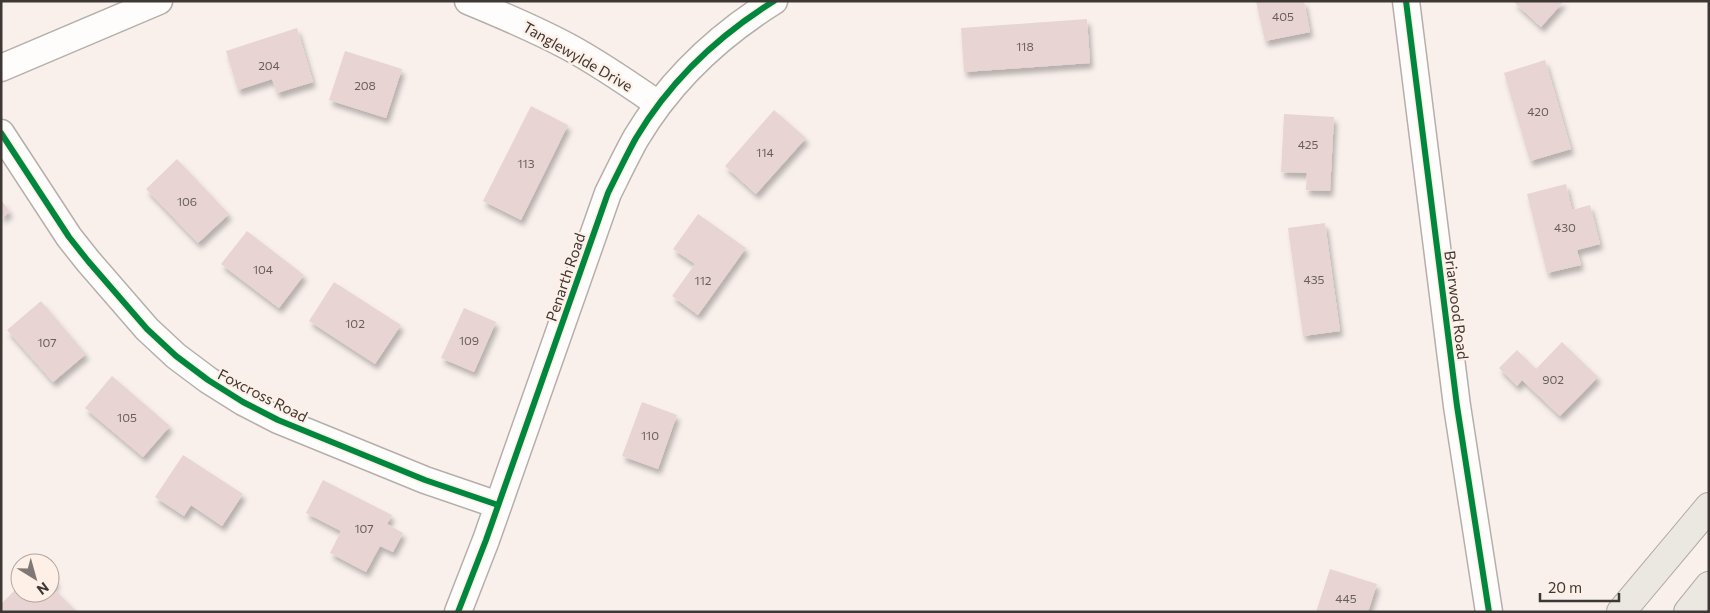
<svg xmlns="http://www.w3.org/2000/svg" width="1710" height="613" font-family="Commissioner,sans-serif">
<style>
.building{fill:#e8d4d3;filter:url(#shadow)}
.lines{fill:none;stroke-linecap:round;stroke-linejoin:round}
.minor-casing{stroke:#b5afab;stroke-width:29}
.major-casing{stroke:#b4aca1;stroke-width:30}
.minor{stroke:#fefdfc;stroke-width:26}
.major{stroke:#ebe7e1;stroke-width:28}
.cycleway-casing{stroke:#feefe7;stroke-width:9}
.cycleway{stroke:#00873e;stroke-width:6}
.labels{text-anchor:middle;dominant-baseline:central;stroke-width:4.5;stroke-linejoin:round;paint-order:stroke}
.number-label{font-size:12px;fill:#685f5c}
.street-label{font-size:15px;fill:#3e3835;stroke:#feefe7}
</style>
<defs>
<filter id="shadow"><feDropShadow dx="3" dy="5.5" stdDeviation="2.5" flood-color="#0004"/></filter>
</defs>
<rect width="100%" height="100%" fill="#f9f0ec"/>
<g class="building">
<polygon points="1256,1 1304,1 1310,32 1265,41"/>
<polygon points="1513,1 1564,1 1541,27"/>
<polygon points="1087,19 1090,63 964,72 961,28"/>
<polygon points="297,28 313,82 277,93 272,79 238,90 226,51"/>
<polygon points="345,51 402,69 386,118 329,100"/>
<polygon points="1545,60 1571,149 1530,161 1504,73"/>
<polygon points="531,106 568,125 521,220 483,201"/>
<polygon points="774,110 806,138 756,194 725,166"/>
<polygon points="1284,114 1334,117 1330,191 1306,190 1307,173 1281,172"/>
<polygon points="177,159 229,214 198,243 146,189"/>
<polygon points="1566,184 1572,210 1590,205 1600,244 1577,250 1581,265 1547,273 1527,194"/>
<polygon points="1,200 10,212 1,218"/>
<polygon points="698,214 746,248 698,315 672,296 695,264 673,249"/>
<polygon points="1325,223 1340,331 1303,336 1288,228"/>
<polygon points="247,231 304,275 279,308 221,264"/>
<polygon points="334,282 401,325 375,364 309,321"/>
<polygon points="41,301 86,354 53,382 7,330"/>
<polygon points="464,308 496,322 474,372 441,358"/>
<polygon points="1562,342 1598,377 1560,416 1522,380 1517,386 1499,368 1517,350 1536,369"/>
<polygon points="112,376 170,426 143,457 85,408"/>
<polygon points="642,402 677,415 658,469 622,456"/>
<polygon points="183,455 243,494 222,526 191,505 184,516 155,497"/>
<polygon points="323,480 392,515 387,524 403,533 393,552 380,546 366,572 330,553 341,531 306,513"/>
<polygon points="1330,569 1377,584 1368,612 1316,612"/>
<polygon points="50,574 57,582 52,587 77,612 1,612 1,604 20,585 20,593 50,593"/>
</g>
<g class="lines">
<g class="minor-casing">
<g id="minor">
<path d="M 468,1 C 502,15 535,29 567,46 C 599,63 629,84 658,104"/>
<polyline points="1406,1 1457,406 1489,612"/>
<polyline points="1,68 159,1"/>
<polyline points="1,133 69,237 88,261 147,329 176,356 208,380 243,402 278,420 425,480 498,505"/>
<path d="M 458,612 L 486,540 L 608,193 C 617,175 626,156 636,138 C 670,81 718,36 774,1"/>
</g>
</g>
<g class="major-casing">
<g id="major">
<polyline points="1621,612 1709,507"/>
<polyline points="1688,612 1709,586"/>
</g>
</g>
<use href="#minor" class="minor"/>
<use href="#major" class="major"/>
<g class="cycleway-casing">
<g id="cycleway">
<polyline points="1406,1 1457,406 1489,612"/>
<polyline points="1,133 69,237 88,261 147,329 176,356 208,380 243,402 278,420 425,480 498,505"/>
<path d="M 458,612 L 486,540 L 608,193 C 617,175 626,156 636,138 C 670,81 718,36 774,1"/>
</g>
</g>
<use href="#cycleway" class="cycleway"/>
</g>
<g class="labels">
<g class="number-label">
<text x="1283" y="16">405</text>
<text x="1025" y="46">118</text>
<text x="269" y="65">204</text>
<text x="365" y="85">208</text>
<text x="1538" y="111">420</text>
<text x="1308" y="144">425</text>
<text x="765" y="152">114</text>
<text x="526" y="163">113</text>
<text x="187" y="201">106</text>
<text x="1565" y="227">430</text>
<text x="263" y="269">104</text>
<text x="1314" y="279">435</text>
<text x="703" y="280">112</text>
<text x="355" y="323">102</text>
<text x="469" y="340">109</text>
<text x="47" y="342">107</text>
<text x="1553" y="379">902</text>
<text x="127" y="417">105</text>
<text x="650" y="435">110</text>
<text x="364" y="528">107</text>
<text x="1346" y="598">445</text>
</g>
<g class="street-label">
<text transform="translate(578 56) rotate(30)">Tanglewylde Drive</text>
<text transform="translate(565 277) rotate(-71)">Penarth Road</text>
<text transform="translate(1457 305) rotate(83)">Briarwood Road</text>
<text transform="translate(263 395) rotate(27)">Foxcross Road</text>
</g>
</g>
<rect width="1710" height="613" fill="none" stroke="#3e3835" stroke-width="5"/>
<g transform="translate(35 578) rotate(143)"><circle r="24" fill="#feefe7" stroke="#b1a6a0"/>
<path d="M0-4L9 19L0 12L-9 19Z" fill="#7f7875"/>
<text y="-8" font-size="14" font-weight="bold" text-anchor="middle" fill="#3e3835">N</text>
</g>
<path d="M1540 593v8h79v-8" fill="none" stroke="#3e3835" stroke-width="2.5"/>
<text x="1548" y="593" font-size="15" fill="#3e3835" stroke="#feefe7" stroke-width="4" paint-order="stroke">20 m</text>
</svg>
